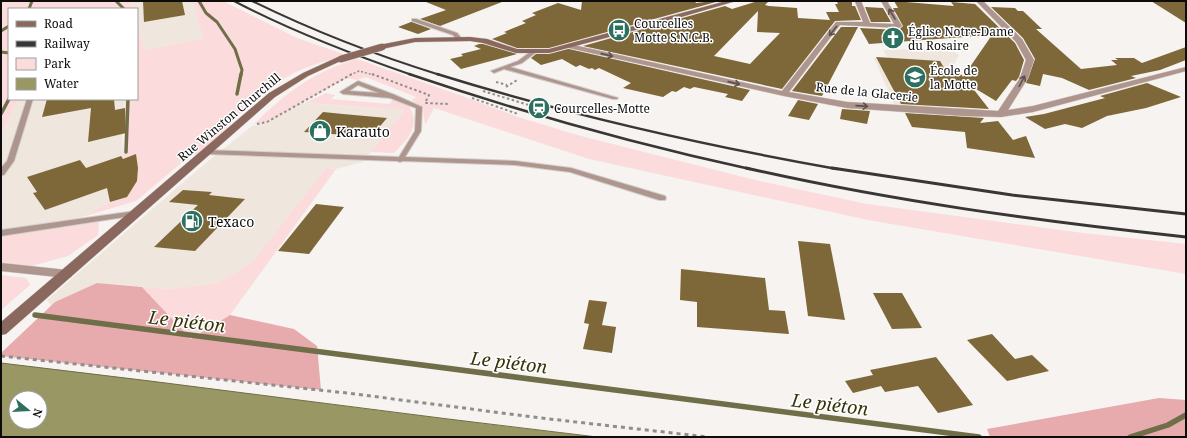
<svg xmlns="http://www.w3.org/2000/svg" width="1187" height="438" font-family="'Noto Serif',serif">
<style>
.built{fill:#efe6de}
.green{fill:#fbdbdb}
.forest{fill:#e7abae}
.water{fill:#999864;stroke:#6f6e49;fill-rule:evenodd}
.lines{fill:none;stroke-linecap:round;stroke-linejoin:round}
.stream-far2{stroke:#6f6e49;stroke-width:3}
.stream-far1{stroke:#6f6e49;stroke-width:3.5}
.stream{stroke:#6f6e49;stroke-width:5.5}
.building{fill:#7e6839;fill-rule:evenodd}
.service-casing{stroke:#d1cecc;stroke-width:2}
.minor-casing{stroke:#d1cecc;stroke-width:1}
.secondary-casing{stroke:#d1cecc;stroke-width:1}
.path-far2{stroke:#908e8d;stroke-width:1.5;stroke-dasharray:2 2;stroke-linecap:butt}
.path-far1{stroke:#908e8d;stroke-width:2;stroke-dasharray:2.5 2.5;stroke-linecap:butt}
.path{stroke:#908e8d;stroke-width:3;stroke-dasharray:4 4;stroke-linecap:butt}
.service{fill:#ae958d;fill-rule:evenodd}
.minor{fill:#ae958d;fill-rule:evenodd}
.secondary{fill:#8a685d;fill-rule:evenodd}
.rail-far2{stroke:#393736;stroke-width:2}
.rail-far1{stroke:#393736;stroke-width:2.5}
.rail{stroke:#393736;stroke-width:3}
.secondary-bridge-casing{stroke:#d1cecc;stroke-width:8;stroke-linecap:butt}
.secondary-bridge{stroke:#8a685d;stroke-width:7}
.oneway{stroke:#5e504c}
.labels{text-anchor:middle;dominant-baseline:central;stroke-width:3;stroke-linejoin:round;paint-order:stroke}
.far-poi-label{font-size:12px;fill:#0d0c0b;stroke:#fff;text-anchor:start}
.far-street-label{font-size:12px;fill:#0d0c0b;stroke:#fff}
.poi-label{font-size:14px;fill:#0d0c0b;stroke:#fff;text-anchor:start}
.near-water-label{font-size:18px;font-style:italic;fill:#353308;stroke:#fff}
</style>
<rect width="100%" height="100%" fill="#f6f3f1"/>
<g class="built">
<polygon points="131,1 193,1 203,39 144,50 137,22 137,9 132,9"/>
<polygon points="950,48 959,55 937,96 945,107 894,104 874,58 888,58 883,50"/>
<polygon points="19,99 125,99 122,140 123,157 137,156 137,178 127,196 104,205 85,216 12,237 1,237 1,135"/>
<polygon points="301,103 405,110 363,162 336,169 326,168 252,262 218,283 170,289 97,283 51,306 47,300 201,167 252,126 267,122"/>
</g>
<g class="green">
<polygon points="1,1 131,1 132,9 9,9 9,99 19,99 1,135"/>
<path d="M 193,1 L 223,1 L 297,38 L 346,55 C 332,59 318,63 305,68 C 266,83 228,125 201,156 L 192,154 L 136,201 L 85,216 L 104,205 L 127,196 L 137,178 L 137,156 L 123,157 L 125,99 L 137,99 L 137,22 L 144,50 L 203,39 Z"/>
<path d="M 357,59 L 462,96 L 515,116 L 577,135 L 755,180 L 867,204 L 1083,233 L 1186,244 L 1186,274 L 868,220 L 589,159 L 434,108 L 425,125 L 423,109 L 412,100 L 416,97 L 366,77 L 357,80 L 347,78 L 267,122 L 254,124 C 287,92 313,72 357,59 Z"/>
<path d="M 326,93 L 335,95 L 331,99 L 389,104 L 393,100 L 409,106 C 421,126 408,139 394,153 L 371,152 L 405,110 L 305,103 Z"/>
<polygon points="326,168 336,169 230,315 191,339 142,287 170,289 218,283 252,262"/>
<polygon points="99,222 98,235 68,256 21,269 1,267 1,237"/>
<polygon points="1,275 26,278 30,285 1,310"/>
</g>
<g class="forest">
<polygon points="97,283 142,287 191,339 230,315 294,329 317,346 321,390 1,356 1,353 55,302"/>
<polygon points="1159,398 1186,400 1186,437 990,437 987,429"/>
</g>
<path class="water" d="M 1,363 C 200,386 398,414 597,437 L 1,437 ZM 16,398 L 40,398 L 40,422 L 16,422 Z"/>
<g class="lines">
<g class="stream-far2">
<polyline points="116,1 124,9"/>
<polyline points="199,1 206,13 217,22 235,49 242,70 241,75"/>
<polyline points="29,9 32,1"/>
<polyline points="1,31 9,26"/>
<polyline points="1,52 9,53"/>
</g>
<g class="stream-far1">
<polyline points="237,94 241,74"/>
<polyline points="1,114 9,99"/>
<polyline points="126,152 128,99"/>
</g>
<g class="stream">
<polyline points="35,315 979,437"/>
<polyline points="1130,437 1168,425 1186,415"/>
</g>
</g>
<g class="building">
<polygon points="143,1 182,1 185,15 144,22"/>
<polygon points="426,1 502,1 502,2 440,26 420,19 446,10 426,2"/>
<polygon points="582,1 695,1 696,3 713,1 716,2 549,48 517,48 492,39 507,33 504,32 526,23 522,21 536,15 532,13 558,3 581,10"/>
<path d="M 758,1 L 769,1 L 765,5 L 769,6 L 797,8 L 798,18 L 830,20 L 826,12 L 839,12 L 835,4 L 838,4 L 837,2 L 852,2 L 852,6 L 855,6 L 861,20 L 835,21 L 782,89 L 583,46 L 725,6 L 732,9 ZM 758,11 L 757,32 L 780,33 L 750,64 L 714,56 Z"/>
<polygon points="894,1 954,6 951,2 975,4 1015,43 1024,60 1019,77 1016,81 1012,80 996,101 971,86 989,109 901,104 876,57 940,61 946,71 961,74 963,77 992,35 869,44 860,28 899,30 903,26 893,8 898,8"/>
<polygon points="1151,1 1186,1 1186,23"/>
<polygon points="865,7 883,8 891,22 871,22"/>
<polygon points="991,7 1015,8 1018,11 1023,11 1042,29 1036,29 1081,69 1117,65 1111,60 1118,60 1115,58 1134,58 1142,63 1186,47 1186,60 1160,70 1131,76 1136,78 1089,90 1062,78 1043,74 1040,86 1026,83 1035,59 1023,38"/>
<polygon points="411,22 412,22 431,29 418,34 398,27"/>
<polygon points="841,27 858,27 822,96 792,91"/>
<polygon points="479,44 483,44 517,54 461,69 450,59 463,56 461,54 481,49 474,46"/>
<polygon points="568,49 569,49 750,90 742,101 725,97 728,94 694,87 690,89 684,87 676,92 672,91 663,97 623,88 631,83 599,68 595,70 592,68 589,69 580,65 576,67 562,59 541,65 531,58 536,54 549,54"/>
<polygon points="1147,83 1181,97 1146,108 1107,116 1082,128 1065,124 1045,129 1025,117 1044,114 1105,98 1100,96"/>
<polygon points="47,99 114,99 115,110 125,108 126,133 88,142 91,108 42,117"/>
<polygon points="798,100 818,104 809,120 788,116"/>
<polygon points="842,109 870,111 867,124 840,119"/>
<polygon points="323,112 343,114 387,118 376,131 351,129 346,135 304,132"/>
<polygon points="905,113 984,118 980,123 998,121 1013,140 1026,136 1035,158 967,148 965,132 912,127"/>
<polygon points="136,154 138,168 137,181 127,197 110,202 107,188 45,210 33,193 37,192 27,177 80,160 86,168 121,156 123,159"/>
<polygon points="183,190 212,192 209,195 245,199 195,251 154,247 198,205 169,202"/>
<polygon points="316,204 344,207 309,254 278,251"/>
<polygon points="798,241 830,244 845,320 808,316"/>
<polygon points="681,269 765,278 769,310 785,311 789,334 697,327 697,302 680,300"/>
<polygon points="873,293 902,293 922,328 892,329"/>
<polygon points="589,300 607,302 602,325 616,327 612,353 583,349 589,324 584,323"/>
<polygon points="992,334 1015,359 1032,355 1049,371 1007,381 967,340"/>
<polygon points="936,357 973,405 938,413 918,386 885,392 881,386 853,393 845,381 873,375 870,370"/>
</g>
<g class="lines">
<g class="service-casing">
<g id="service">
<polygon points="412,19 416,19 457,33 462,39 457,40 453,35 412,21"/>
<polygon points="533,50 535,51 535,53 522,63 510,67 618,98 617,99 613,99 504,69 494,73 491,71 518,61"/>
<path d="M 358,81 L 395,95 L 422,107 L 421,131 L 405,157 L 515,161 L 571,168 L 665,196 L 666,198 L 665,200 L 659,200 L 570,172 L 515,165 L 403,161 L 400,162 L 397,161 L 206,154 L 203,152 L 206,150 L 399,157 L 415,131 L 416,108 L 390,98 L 343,94 L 340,92 ZM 358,85 L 379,93 L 349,91 Z"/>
<polygon points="27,99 33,99 14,161 4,175 1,175 1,168 7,161"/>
<polygon points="135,211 139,213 138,215 1,236 1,230"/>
</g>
</g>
<g class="minor-casing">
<g id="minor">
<polygon points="855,1 861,1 870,23 894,24 881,1 887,1 902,26 899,28 840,25 789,92 847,102 998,111 1020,78 1026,60 1016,42 976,1 983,1 1022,39 1034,60 1028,78 1008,110 1033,106 1186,67 1186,71 1033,112 1001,117 964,116 847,108 784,96 569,48 565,46 569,44 782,91 836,22 863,22"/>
<polygon points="1,263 67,270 71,271 73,274 71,277 67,278 1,271"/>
</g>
</g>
<g class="secondary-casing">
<g id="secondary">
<polygon points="726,1 736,1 647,27 549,53 516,53 483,43 470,41 415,42 382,49 378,47 379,45 415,38 470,37 487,39 517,49 549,49"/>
<polygon points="338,57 344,57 345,59 308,76 275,97 6,334 1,335 1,322 269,93 303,73"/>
</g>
</g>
<polyline class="path-far2" points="350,75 359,71 374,75"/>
<g class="path-far1">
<polyline points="372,74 429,95 425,103 449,104"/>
<polyline points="496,82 507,85"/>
<polyline points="506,87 517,80"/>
<polyline points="483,91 532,106"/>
<polyline points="472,98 518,114"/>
<polyline points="257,124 267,122 352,74"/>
</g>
<polyline class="path" points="1,356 347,393 541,418 708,437"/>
<use href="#service" class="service"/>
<use href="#minor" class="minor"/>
<use href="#secondary" class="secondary"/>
<g class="rail-far2">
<path d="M 234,1 C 291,31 351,54 412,75"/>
<path d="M 252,1 C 313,31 375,55 440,75"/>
</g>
<g class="rail-far1">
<path d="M 409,74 C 521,112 635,144 750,169"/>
<path d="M 437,74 C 569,115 702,145 837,169"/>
</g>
<g class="rail">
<path d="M 746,168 C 891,201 1038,221 1186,237"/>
<polyline points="832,168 1012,195 1186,214"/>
</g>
<g class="secondary-bridge-casing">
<polyline id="secondary-bridge" points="341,59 382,47"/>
</g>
<use href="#secondary-bridge" class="secondary-bridge"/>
</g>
<defs><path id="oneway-shaft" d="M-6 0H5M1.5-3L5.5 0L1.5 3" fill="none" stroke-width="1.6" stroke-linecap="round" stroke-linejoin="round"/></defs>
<g class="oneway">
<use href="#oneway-shaft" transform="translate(892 14) rotate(-121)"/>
<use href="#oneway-shaft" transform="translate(833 31) rotate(128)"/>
<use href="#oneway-shaft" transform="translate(607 55) rotate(13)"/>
<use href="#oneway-shaft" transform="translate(1022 81) rotate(-62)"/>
<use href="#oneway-shaft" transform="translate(734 83) rotate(13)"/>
<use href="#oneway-shaft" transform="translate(862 106) rotate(4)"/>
</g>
<defs>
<g id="bus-disc" transform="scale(1.15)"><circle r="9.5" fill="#2e7060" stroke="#fff"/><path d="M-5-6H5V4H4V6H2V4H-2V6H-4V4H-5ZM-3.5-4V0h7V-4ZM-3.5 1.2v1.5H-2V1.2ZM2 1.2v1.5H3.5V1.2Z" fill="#fff"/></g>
<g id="church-disc" transform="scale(1.15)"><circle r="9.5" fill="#2e7060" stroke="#fff"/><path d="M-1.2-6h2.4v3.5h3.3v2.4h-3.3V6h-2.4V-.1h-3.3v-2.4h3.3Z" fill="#fff"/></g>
<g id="school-disc" transform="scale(1.15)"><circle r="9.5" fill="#2e7060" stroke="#fff"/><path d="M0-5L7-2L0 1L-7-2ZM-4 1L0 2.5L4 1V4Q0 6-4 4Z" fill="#fff"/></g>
<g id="station-disc" transform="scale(1.15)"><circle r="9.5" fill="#2e7060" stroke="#fff"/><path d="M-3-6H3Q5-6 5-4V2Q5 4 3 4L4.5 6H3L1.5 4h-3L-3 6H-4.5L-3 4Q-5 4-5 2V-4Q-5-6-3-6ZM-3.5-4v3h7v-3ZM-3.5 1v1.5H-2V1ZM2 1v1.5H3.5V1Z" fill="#fff"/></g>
<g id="shop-disc" transform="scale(1.15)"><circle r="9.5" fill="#2e7060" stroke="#fff"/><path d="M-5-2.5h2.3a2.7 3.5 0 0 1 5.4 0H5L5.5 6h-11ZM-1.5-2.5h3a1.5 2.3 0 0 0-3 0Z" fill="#fff"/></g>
<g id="fuel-disc" transform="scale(1.15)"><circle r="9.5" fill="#2e7060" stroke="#fff"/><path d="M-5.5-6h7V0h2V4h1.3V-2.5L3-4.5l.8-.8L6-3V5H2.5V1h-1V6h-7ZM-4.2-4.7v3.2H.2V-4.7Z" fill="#fff"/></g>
</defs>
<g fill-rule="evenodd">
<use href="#bus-disc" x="619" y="30"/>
<use href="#church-disc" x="893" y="38"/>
<use href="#school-disc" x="915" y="77"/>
<use href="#station-disc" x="539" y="108"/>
<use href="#shop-disc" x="320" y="131"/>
<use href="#fuel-disc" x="192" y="221"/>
</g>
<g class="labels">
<g class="far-poi-label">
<text x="634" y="23">Courcelles<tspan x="634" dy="14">Motte S.N.C.B.</tspan></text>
<text x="908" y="31">Église Notre-Dame<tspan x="908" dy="14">du Rosaire</tspan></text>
<text x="930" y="70">École de<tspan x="930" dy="14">la Motte</tspan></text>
<text x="554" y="108">Courcelles-Motte</text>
</g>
<g class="far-street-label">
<text transform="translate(867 92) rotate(6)">Rue de la Glacerie</text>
<text transform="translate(229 117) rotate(-40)">Rue Winston Churchill</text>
</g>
<g class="poi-label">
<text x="336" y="131">Karauto</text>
<text x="208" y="221">Texaco</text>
</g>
<g class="near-water-label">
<text transform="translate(187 321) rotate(7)">Le piéton</text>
<text transform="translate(509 362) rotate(7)">Le piéton</text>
<text transform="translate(830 404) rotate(7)">Le piéton</text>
</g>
</g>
<rect width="1187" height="438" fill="none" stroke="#0d0c0b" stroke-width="4"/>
<rect x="8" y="8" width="130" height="92" fill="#ffffff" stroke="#9e9e9d"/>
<rect x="16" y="21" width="20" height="6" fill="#8a685d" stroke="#9e9e9d"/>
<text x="44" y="28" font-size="12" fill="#0d0c0b">Road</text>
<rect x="16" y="41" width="20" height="6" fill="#393736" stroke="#9e9e9d"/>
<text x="44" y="48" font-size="12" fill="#0d0c0b">Railway</text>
<rect x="16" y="58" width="20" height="12" fill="#fbdbdb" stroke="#9e9e9d"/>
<text x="44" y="68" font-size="12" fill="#0d0c0b">Park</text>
<rect x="16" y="78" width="20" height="12" fill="#999864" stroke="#9e9e9d"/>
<text x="44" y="88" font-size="12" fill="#0d0c0b">Water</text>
<g transform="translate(28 410) rotate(108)"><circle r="19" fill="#ffffff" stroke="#9e9e9d"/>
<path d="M0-3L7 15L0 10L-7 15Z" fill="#2e7060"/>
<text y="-6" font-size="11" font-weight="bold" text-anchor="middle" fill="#0d0c0b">N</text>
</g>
</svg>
